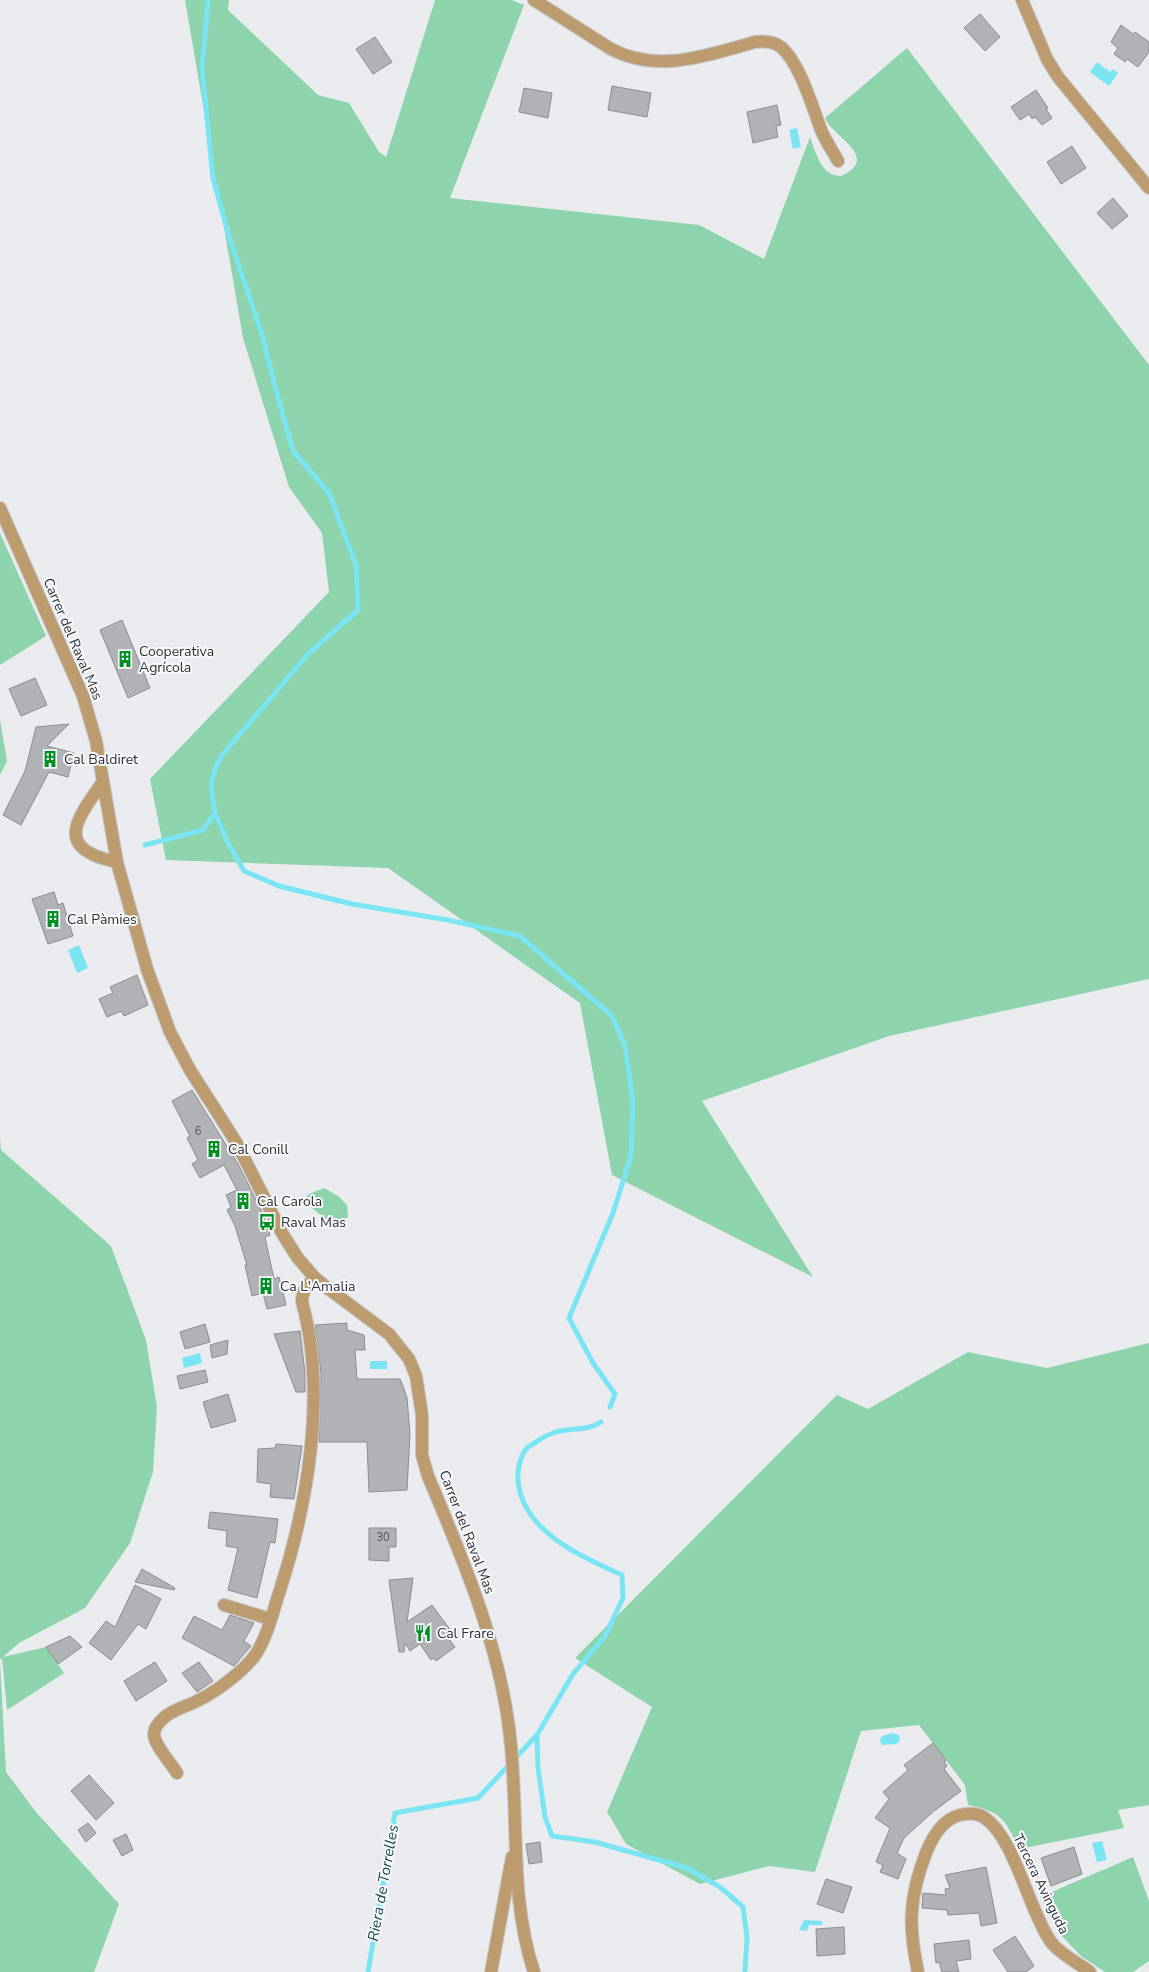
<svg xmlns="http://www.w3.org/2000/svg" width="1149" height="1972" font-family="'Nunito Sans',sans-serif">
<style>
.green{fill:#8dd3ab}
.water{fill:#7ae4f2}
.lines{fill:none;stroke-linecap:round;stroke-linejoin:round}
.stream{stroke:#7ae4f2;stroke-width:5}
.building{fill:#b1b2b6;stroke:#8c8c90}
.street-casing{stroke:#c5c6c9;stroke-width:14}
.street{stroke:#bc9c6f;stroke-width:12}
.labels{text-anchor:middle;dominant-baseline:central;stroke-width:4;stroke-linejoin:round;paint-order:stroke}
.number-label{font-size:11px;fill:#515154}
.street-label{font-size:14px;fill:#313133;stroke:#f7f8fc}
.poi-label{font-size:14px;fill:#313133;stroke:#f7f8fc;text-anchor:start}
.water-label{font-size:15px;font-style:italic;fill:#18484e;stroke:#f7f8fc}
</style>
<rect width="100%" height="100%" fill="#eaebef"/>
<g class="green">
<path d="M 185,0 L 229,0 L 228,10 L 318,95 L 349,103 L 379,152 L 386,157 L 435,0 L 512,0 L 524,5 L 450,198 L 699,225 L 764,259 L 810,137 C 816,153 821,176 841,176 C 882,157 832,137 825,118 L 907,48 L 1149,365 L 1149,979 L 889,1036 L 702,1101 L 813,1277 L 612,1175 L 580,1003 L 388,868 L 166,860 L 150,779 L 329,592 L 322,533 L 289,487 L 243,338 Z"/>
<polygon points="0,533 46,636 0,665"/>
<polygon points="0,720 7,761 0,775"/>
<polygon points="0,1138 1,1150 111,1246 146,1340 157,1407 153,1472 130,1543 85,1608 19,1643 3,1657 46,1647 64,1673 7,1710 2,1658 0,1660"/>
<polygon points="324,1188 338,1196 347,1205 348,1217 338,1223 331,1223 303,1201 309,1194"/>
<path d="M 1149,1343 L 1149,1805 L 1118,1810 L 1124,1828 L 1019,1849 C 1005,1819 1002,1812 968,1805 L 965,1785 L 919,1725 L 861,1731 L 815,1872 L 769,1866 L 700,1884 L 626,1844 L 607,1812 L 652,1707 L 575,1658 L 837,1395 L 868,1409 L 968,1352 L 1047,1368 Z"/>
<polygon points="0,1661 6,1772 36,1812 119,1904 94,1972 0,1972"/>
<polygon points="1133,1857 1149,1901 1149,1961 1133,1972 1105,1972 1081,1956 1057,1931 1040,1897"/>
</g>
<g class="water">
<polygon points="1097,62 1110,72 1113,69 1118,73 1109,86 1090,72"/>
<polygon points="797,128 801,147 793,149 789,130"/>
<polygon points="79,945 88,968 77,973 68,950"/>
<polygon points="200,1353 202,1363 184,1368 182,1358"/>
<rect x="370" y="1361" width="17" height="8"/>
<polygon points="891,1733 899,1735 900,1741 896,1744 882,1745 880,1741 881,1737"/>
<polygon points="1102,1841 1107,1860 1097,1862 1092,1843"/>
<polygon points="804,1920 822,1921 822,1925 809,1925 807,1931 799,1930"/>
</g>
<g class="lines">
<g class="stream">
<polyline points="215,813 227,841 244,871 279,886 352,904 448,920 520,936 612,1016 625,1046 633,1102 631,1156 613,1213 569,1318 593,1363 615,1394 610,1407"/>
<path d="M 145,845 L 203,830 L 215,813 C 210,788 209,778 222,755 L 309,653 L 358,610 L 356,565 L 329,493 L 293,451 L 276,390 L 261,331 L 231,243 L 213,178 L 202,68 L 208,0"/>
<path d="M 601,1422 C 587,1432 568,1427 553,1433 C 547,1435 541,1439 536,1442 C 534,1444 529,1446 527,1448 C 520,1456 517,1471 518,1481 C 523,1532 581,1556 622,1575 L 623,1598 L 605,1636 L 573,1674 L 537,1735 L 538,1768 L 545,1817 L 552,1836 L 595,1842 L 687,1868 L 720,1887 L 743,1907 L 747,1937 L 745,1972"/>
<polyline points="368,1972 395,1813 478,1798 537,1735"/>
</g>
</g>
<g class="building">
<polygon points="980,14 1000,37 985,51 964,28"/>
<polygon points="1121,25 1133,34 1135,32 1149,42 1149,52 1138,67 1127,59 1125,62 1114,54 1118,48 1111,42"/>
<polygon points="375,37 392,62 373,74 356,49"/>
<polygon points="612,86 651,93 647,117 608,110"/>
<polygon points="524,88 552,93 548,118 519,112"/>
<polygon points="1036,90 1048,108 1046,109 1052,118 1042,125 1035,117 1032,119 1029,114 1020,120 1011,107"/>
<polygon points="777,105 781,125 776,126 778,137 753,143 747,112"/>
<polygon points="1072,146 1086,168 1061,184 1047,162"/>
<polygon points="1113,198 1128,216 1112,229 1097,213"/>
<polygon points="122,620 150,688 128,698 100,630"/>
<polygon points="35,678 47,705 21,716 9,689"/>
<polygon points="69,724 47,746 74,753 68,777 49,772 21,825 3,815 25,771 36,727"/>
<polygon points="54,892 58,905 63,903 73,936 48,944 32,899"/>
<polygon points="137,975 148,1005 124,1016 121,1011 107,1017 99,999 113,993 110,987"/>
<polygon points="192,1090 238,1164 263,1214 270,1235 265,1237 274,1279 279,1277 286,1305 267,1309 263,1293 252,1296 245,1265 247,1265 235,1226 227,1210 231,1207 226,1195 237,1190 224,1165 200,1178 192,1164 198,1160 187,1138 190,1136 172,1101"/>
<polygon points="347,1323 347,1330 364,1335 365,1350 355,1350 357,1379 400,1379 403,1386 407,1398 410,1434 407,1490 369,1492 367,1442 319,1442 321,1373 315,1325"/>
<polygon points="205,1324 210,1342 185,1349 180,1332"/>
<polygon points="300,1331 305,1373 305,1392 296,1392 274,1334"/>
<polygon points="228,1340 227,1354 212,1358 210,1345"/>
<polygon points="205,1370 208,1382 180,1389 177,1376"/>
<polygon points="228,1394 236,1421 211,1428 203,1402"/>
<polygon points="276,1444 302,1446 294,1499 270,1497 271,1484 257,1482 258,1449 275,1448"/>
<polygon points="210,1512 278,1519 275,1543 270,1542 257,1598 228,1590 238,1548 226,1546 227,1531 208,1528"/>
<polygon points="369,1528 396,1528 396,1547 389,1547 389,1561 369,1560"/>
<polygon points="142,1569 175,1588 174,1590 135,1582"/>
<polygon points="413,1578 407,1622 432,1605 451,1631 446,1635 455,1647 436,1661 434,1658 431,1660 420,1644 410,1651 405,1643 404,1652 399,1652 389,1580"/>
<polygon points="135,1585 161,1599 146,1629 138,1624 111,1660 89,1643 106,1621 115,1627"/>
<polygon points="230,1615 254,1623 244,1641 251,1646 234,1666 182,1638 194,1616 222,1630"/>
<polygon points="70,1636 82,1647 58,1664 46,1647"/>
<polygon points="155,1662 167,1681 136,1701 124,1681"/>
<polygon points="199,1662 213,1681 197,1692 182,1673"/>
<polygon points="933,1743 946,1760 944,1761 947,1766 944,1769 961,1791 934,1811 904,1838 897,1853 906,1859 898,1879 880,1872 883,1865 876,1862 890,1828 875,1818 889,1799 883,1792 908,1770 904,1765"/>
<polygon points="89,1775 114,1803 96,1820 71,1791"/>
<polygon points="88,1823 96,1833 86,1842 78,1830"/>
<polygon points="126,1834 133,1850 122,1856 113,1840"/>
<polygon points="540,1842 542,1862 529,1864 526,1844"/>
<polygon points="1074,1847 1082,1874 1051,1886 1041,1858"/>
<polygon points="986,1867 997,1923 981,1926 979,1913 948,1915 947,1910 922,1908 923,1893 946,1895 945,1889 950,1888 945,1875"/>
<polygon points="826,1879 852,1887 843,1913 817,1904"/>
<polygon points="844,1927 845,1954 817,1956 816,1929"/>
<polygon points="1015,1936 1034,1966 1026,1972 1008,1972 993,1950"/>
<polygon points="969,1940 971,1959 956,1961 959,1972 942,1972 939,1962 936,1963 934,1944"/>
</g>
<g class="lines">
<g class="street-casing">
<g id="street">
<path d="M 534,0 L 611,49 C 658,74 707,55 755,42 C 763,41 773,41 781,47 C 799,62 812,105 820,127 C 824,139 832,150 838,161"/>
<polyline points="1022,0 1047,59 1058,77 1149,188"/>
<path d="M 0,508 L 83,696 L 96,741 L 117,862 L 147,969 L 170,1032 L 190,1070 L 236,1142 L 282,1233 L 297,1257 L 315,1278 L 330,1290 L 389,1334 L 409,1359 L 416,1376 L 422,1415 L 422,1455 L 428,1476 C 462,1557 498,1641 509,1728 C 520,1809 508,1894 534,1972"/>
<path d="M 102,783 C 76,820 53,849 117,862"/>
<polyline points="224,1605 270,1619"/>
<path d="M 177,1773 C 171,1763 154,1745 154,1734 C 154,1727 161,1720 166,1716 C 175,1709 187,1706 197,1701 C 216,1692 244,1671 256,1654 C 268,1635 273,1611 280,1590 C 308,1503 327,1392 302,1302 C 302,1290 307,1286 315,1278"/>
<polyline points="491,1972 512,1857"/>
<path d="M 918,1972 C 908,1926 909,1897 926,1853 C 932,1838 943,1819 960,1815 C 969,1813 978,1813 985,1818 C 1015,1839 1029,1911 1051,1942 C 1060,1954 1078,1963 1090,1972"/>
</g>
</g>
<use href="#street" class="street"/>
</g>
<defs>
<g id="building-bare" transform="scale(1.35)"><path d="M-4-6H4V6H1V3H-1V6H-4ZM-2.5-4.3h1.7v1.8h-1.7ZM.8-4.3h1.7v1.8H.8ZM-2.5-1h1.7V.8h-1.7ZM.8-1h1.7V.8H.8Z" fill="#008f21" stroke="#f7f8fc" stroke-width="2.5" paint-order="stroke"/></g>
<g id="bus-bare" transform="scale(1.35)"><path d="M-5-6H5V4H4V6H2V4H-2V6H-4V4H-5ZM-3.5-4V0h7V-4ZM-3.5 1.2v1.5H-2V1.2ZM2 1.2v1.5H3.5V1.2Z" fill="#008f21" stroke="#f7f8fc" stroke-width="2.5" paint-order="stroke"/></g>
<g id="restaurant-bare" transform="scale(1.35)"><path d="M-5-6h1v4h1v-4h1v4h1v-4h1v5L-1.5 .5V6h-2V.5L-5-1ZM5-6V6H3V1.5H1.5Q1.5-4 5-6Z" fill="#008f21" stroke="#f7f8fc" stroke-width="2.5" paint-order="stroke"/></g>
</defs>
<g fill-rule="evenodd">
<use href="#building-bare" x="125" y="659"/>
<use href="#building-bare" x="50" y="759"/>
<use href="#building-bare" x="53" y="919"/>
<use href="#building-bare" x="214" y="1149"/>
<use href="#building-bare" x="243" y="1201"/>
<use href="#bus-bare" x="267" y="1222"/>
<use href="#building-bare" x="266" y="1286"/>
<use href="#restaurant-bare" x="423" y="1633"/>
</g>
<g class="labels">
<g class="number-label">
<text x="198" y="1131">6</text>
<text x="383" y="1537">30</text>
</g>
<g class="street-label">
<text transform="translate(73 639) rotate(67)">Carrer del Raval Mas</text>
<text transform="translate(467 1532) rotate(69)">Carrer del Raval Mas</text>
<text transform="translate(1041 1884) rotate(64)">Tercera Avinguda</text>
</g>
<g class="poi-label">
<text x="139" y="651">Cooperativa<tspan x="139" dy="16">Agrícola</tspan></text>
<text x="64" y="759">Cal Baldiret</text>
<text x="67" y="919">Cal Pàmies</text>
<text x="228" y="1149">Cal Conill</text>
<text x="257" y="1201">Cal Carola</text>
<text x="281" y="1222">Raval Mas</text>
<text x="280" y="1286">Ca L'Amalia</text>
<text x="437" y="1633">Cal Frare</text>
</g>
<g class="water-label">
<text transform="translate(383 1883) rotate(-80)">Riera de Torrelles</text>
</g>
</g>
</svg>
